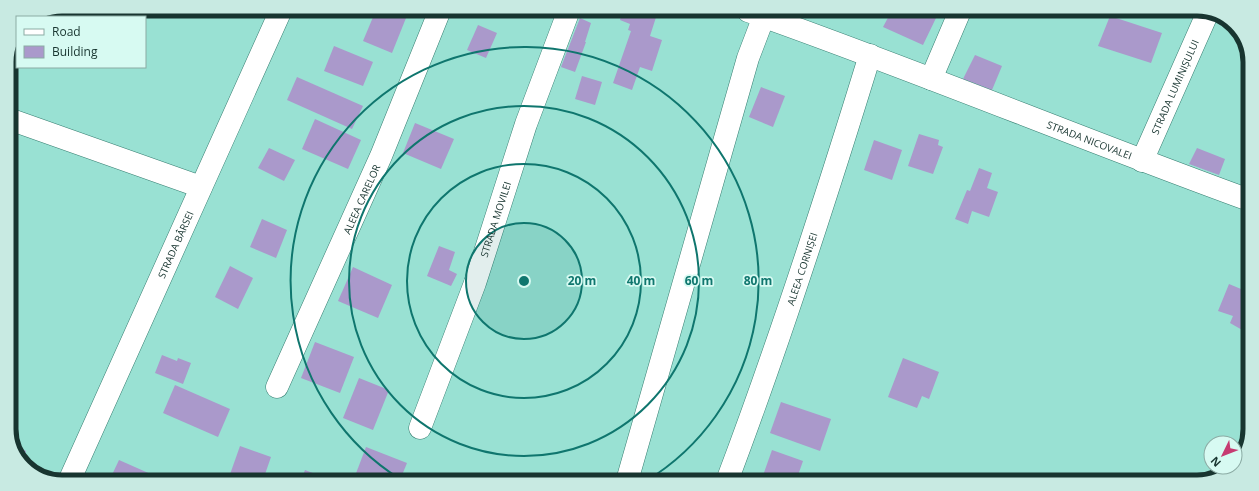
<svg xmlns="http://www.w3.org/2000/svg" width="1259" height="491" font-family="'Open Sans',sans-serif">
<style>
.building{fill:#aa99cb}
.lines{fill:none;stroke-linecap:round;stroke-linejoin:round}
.minor-casing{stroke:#377f72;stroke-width:23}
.minor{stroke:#fff;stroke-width:22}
.ring{fill:none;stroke:#0f766e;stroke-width:2}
.labels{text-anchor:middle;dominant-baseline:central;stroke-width:3.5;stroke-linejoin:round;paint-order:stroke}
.street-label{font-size:10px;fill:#183530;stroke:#d7faf2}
.rim{fill:none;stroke:#183530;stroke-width:5}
.centre{fill:#0f766e;stroke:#d7faf2;stroke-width:2}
.ring-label{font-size:12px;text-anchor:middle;font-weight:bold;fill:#0f766e;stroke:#d7faf2;stroke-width:3.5;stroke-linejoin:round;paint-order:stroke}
</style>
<rect width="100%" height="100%" fill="#99e1d3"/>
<g class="building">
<polygon points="376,10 387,10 406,18 392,53 363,41"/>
<polygon points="623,10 658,11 650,36 662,40 652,71 640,67 632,90 613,83 631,31 628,30 630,24 620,20"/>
<polygon points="898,11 922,11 936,18 923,45 883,27 891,12 896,15"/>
<polygon points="1110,16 1162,33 1151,63 1098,46"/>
<polygon points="580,18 591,23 585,42 586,42 575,72 561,67"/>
<polygon points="478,25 497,33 486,58 467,50"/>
<polygon points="334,46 373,62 363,86 324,71"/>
<polygon points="975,55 1002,66 992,90 963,79"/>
<polygon points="582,76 602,82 595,105 575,99"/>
<polygon points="297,77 363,106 352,129 287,100"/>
<polygon points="761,87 785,96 773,127 749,117"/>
<polygon points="315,119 361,140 348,169 302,149"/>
<polygon points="415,123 454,139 441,169 403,153"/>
<polygon points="919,134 939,140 938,145 943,147 933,174 908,166"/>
<polygon points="874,140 902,150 892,180 864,170"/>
<polygon points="269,148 295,160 284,181 258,168"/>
<polygon points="1197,148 1225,159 1219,175 1189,164"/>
<polygon points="979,168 992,173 987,188 998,192 989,217 972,211 968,224 955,219 967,190 970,191"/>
<polygon points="262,219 287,230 276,258 250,247"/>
<polygon points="439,246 455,252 449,270 457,274 451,286 427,276"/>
<polygon points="230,266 253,278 238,309 215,297"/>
<polygon points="353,267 392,285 378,318 338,301"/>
<polygon points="1229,284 1241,289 1242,285 1248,287 1248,327 1244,331 1230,323 1233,316 1218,311"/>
<polygon points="315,342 354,357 340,393 301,378"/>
<polygon points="162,355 177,361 178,358 191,363 183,384 155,373"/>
<polygon points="903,358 939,372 929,399 922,396 917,408 888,397"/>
<polygon points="359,378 389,390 373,430 343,418"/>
<polygon points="175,385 230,409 218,437 163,413"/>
<polygon points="781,402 831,419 820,451 770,433"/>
<polygon points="14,445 26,451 21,462 20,461"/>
<polygon points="240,446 271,457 263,480 228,480"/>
<polygon points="366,447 407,463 400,480 365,480 355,476"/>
<polygon points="772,450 803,461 796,481 761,481"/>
<polygon points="119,460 162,479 110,479"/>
<polygon points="305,470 318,475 316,480 301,480"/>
</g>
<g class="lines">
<g class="minor-casing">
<g id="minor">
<path id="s1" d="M 748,11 C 916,70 1081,139 1249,200"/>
<polyline points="931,79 960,11"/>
<polyline points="9,119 201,187"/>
<path id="s2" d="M 1142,161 L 1208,12"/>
<path id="s3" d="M 277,387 L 381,156 L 440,10"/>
<path id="s4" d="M 420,428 L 475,283 L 526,124 L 569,10"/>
<path id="s5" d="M 70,479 L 281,10"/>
<polyline points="627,481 748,58 764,16"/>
<path id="s6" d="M 727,481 C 780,341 826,198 870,55"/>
</g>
</g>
<use href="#minor" class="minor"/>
</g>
<circle cx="524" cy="281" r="58" fill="#0f766e" fill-opacity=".12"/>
<g class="ring">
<circle cx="524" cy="281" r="58"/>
<circle cx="524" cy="281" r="117"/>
<circle cx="524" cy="281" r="175"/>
<path d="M400 479A234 234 0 1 1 646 481"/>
</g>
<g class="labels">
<g class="street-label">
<text stroke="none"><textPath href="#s2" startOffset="81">STRADA LUMINIȘULUI</textPath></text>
<text stroke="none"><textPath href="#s1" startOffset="365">STRADA NICOVALEI</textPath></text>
<text stroke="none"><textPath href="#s3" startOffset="206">ALEEA CARELOR</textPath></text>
<text stroke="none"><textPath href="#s4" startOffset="222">STRADA MOVILEI</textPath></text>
<text stroke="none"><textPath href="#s5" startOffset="257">STRADA BÂRSEI</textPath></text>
<text stroke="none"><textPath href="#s6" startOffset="225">ALEEA CORNIȘEI</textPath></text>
</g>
</g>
<path d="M0 0H1259V491H0ZM62 16H1197A46 46 0 0 1 1243 62V429A46 46 0 0 1 1197 475H62A46 46 0 0 1 16 429V62A46 46 0 0 1 62 16Z" fill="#c8eae2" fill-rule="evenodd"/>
<path class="rim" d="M62 16H1197A46 46 0 0 1 1243 62V429A46 46 0 0 1 1197 475H62A46 46 0 0 1 16 429V62A46 46 0 0 1 62 16Z"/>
<circle cx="524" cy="281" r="6" class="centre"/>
<g class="ring-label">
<text x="582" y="285">20 m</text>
<text x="641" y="285">40 m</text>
<text x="699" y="285">60 m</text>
<text x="758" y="285">80 m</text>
</g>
<rect x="16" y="16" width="130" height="52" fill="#d7faf2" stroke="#8baba4"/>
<rect x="24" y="29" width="20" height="6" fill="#ffffff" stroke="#8baba4"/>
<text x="52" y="36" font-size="12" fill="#183530">Road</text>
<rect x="24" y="46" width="20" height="12" fill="#aa99cb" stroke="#8baba4"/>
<text x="52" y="56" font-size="12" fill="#183530">Building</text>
<g transform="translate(1223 455) rotate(227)"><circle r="19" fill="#d7faf2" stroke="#8baba4"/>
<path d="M0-3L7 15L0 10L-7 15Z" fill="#c63b72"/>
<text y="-6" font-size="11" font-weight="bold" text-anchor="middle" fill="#183530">N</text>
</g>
</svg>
